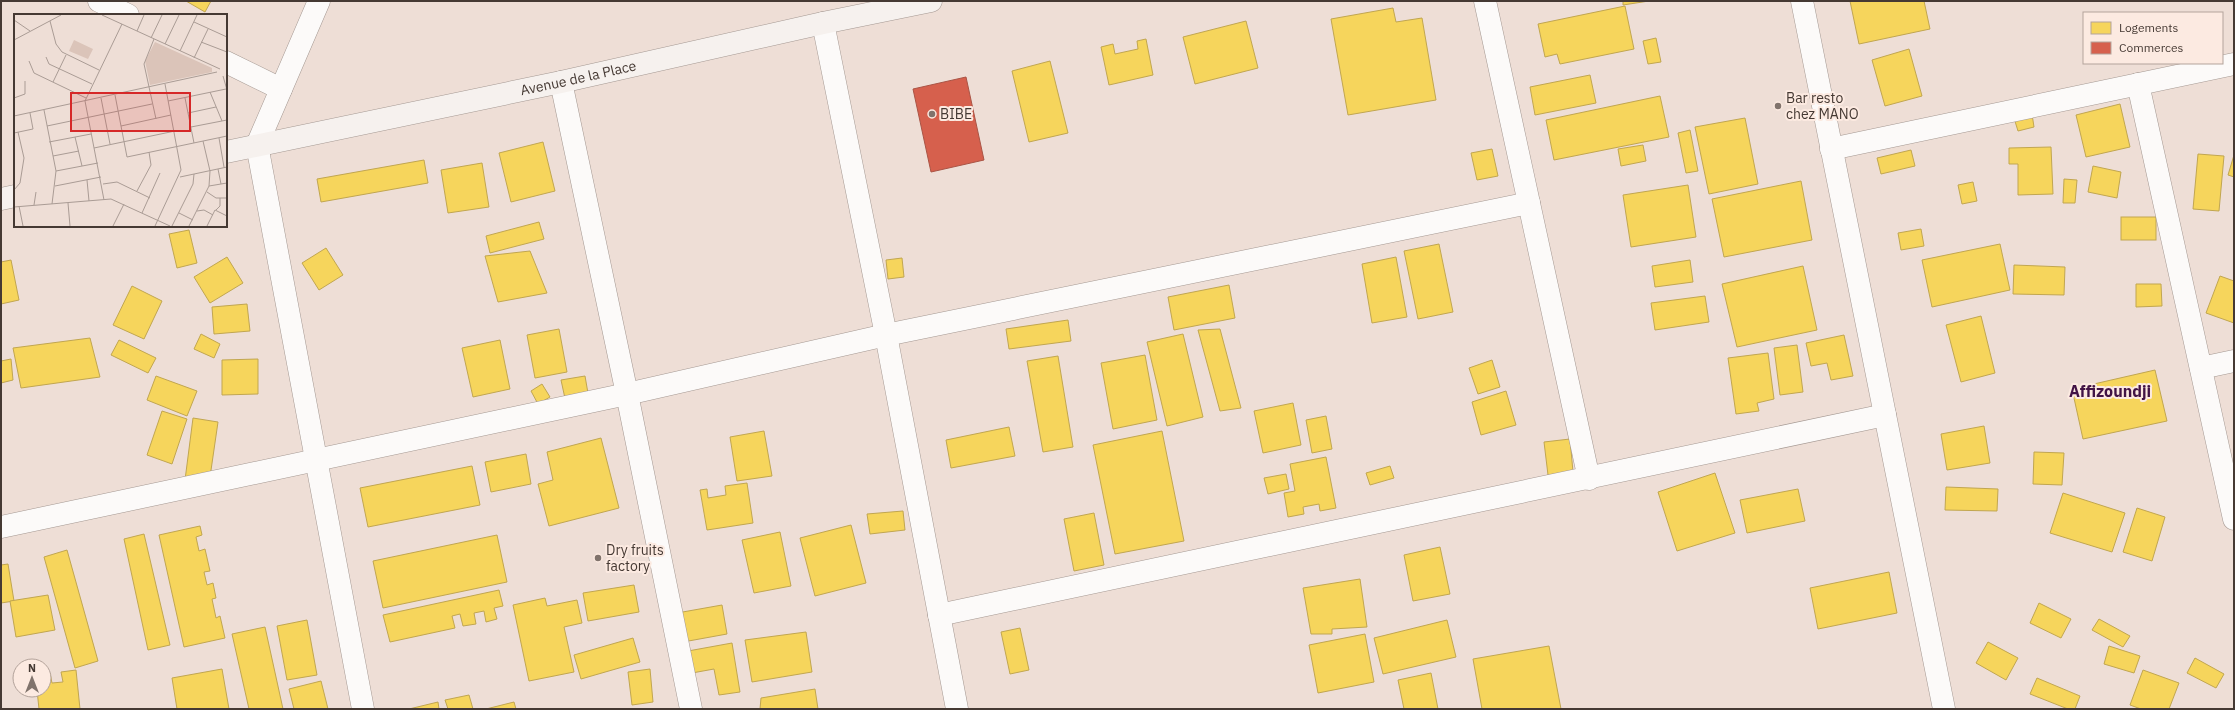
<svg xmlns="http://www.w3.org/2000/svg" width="2235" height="710" font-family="'IBM Plex Sans',sans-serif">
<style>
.homes{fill:#f6d55c;stroke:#c1a650}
.shops{fill:#d6604d;stroke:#aa5445}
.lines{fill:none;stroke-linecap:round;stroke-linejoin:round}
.street-casing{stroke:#a49892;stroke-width:23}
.secondary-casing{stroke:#a49892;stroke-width:23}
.street{stroke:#fcfaf9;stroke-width:22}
.secondary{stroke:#f6f1ee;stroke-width:22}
.poi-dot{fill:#80736c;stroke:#fceae1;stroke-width:1.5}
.labels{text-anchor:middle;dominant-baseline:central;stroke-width:4;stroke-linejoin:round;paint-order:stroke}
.street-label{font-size:14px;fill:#453933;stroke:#fceae1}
.poi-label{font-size:14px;fill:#453933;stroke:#fceae1;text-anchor:start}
.quarter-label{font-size:16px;font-weight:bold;fill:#421345;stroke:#fceae1}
.inset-road{fill:none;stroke:#aa9c95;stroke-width:1}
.view{fill:#d62828;fill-opacity:0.15;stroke:#d62828;stroke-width:2}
.inset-edge{fill:none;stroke:#453933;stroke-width:2}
</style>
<rect width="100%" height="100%" fill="#eeded6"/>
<g class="homes">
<polygon points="186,1 211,1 205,12"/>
<polygon points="1623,1 1649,1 1623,5"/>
<polygon points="1850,1 1924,1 1930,29 1859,44"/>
<polygon points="1625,6 1634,49 1560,64 1557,54 1545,57 1538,24"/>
<polygon points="1393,8 1396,22 1422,18 1436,100 1348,115 1331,19"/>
<polygon points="1246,21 1258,68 1195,84 1183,37"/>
<polygon points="1656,38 1661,62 1648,64 1643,41"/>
<polygon points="1146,39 1153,75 1109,85 1101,47 1113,44 1115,54 1138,49 1137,41"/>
<polygon points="1909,49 1922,96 1885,106 1872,60"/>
<polygon points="1050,61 1068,133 1029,142 1012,71"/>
<polygon points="1590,75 1596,103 1535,115 1530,87"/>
<polygon points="1660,96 1669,137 1554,160 1546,120"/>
<polygon points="2120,104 2130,147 2086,157 2076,115"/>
<polygon points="2032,114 2034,127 2018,131 2014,118"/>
<polygon points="1745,118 1758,184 1709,194 1695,127"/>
<polygon points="1690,130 1698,171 1686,173 1678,133"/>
<polygon points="543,142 555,191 511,202 499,153"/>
<polygon points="1643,145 1646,161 1621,166 1618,149"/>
<polygon points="2051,147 2053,194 2018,195 2018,164 2009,164 2009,148"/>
<polygon points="1492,149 1498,176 1477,180 1471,153"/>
<polygon points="1911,150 1915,166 1881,174 1877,158"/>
<polygon points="2198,154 2224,156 2219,211 2193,209"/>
<polygon points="2234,155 2234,177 2228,175"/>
<polygon points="424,160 428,183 321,202 317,179"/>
<polygon points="482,163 489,207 448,213 441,170"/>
<polygon points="2093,166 2121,172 2117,198 2088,192"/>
<polygon points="2064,179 2077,180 2075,203 2063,203"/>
<polygon points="1801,181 1812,240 1724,257 1712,199"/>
<polygon points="1973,182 1977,201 1962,204 1958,185"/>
<polygon points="1688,185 1696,237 1631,247 1623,195"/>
<rect x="2121" y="217" width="35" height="23"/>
<polygon points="539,222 544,239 490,253 486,236"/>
<polygon points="1921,229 1924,246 1901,250 1898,233"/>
<polygon points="189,230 197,263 177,268 169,234"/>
<polygon points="1439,244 1453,312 1418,319 1404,251"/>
<polygon points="2000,244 2010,290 1932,307 1922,260"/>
<polygon points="326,248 343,275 319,290 302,263"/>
<polygon points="530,251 547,293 498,302 485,256"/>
<polygon points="227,257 243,283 210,303 194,277"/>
<polygon points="1396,257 1407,317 1372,323 1362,264"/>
<polygon points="902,258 904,277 888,279 886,260"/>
<polygon points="11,260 19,300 1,304 1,262"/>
<polygon points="1690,260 1693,282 1655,287 1652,266"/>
<polygon points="2014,265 2065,267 2064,295 2013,294"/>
<polygon points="1803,266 1817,330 1737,347 1722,284"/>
<polygon points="2220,276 2234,281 2234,323 2206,313"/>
<polygon points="2136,284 2161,284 2162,306 2136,307"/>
<polygon points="1229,285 1235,318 1174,330 1168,297"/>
<polygon points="132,286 162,301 144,339 113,325"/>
<polygon points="1705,296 1709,322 1655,330 1651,303"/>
<polygon points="247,304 250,331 214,334 212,307"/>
<polygon points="1981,316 1995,373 1961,382 1946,325"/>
<polygon points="1068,320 1071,341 1009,349 1006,329"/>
<polygon points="559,329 567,372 535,378 527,335"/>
<polygon points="1220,329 1241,408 1220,411 1198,330"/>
<polygon points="201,334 220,344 214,358 194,349"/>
<polygon points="1183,334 1203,417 1167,426 1147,342"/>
<polygon points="1844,335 1853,376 1831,380 1827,363 1811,366 1806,343"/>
<polygon points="90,338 100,377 21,388 13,348"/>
<polygon points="119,340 156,358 148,373 111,355"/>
<polygon points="500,340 510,389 473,397 462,348"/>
<polygon points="1797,345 1803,392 1780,395 1774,348"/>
<polygon points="1768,353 1774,399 1757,403 1759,411 1736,414 1728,358"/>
<polygon points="1145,355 1157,420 1113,429 1101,363"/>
<polygon points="1058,356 1073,447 1043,452 1027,361"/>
<polygon points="11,359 13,380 1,383 1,361"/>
<polygon points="258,359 258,394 222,395 222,360"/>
<polygon points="1492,360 1500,387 1478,394 1469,368"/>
<polygon points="2155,370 2167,421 2083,439 2072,389"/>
<polygon points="156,376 197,391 187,416 147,400"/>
<polygon points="585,376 589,399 566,403 561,380"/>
<polygon points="542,384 550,397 538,404 531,391"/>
<polygon points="1506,391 1516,425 1481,435 1472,402"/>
<polygon points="1293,403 1301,445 1263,453 1254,411"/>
<polygon points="162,411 187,419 172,464 147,455"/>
<polygon points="1326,416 1332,449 1312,453 1306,420"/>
<polygon points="193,418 218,422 209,484 185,480"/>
<polygon points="1984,426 1990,463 1947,470 1941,434"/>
<polygon points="1009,427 1015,456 951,468 946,440"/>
<polygon points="764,431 772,476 737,481 730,437"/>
<polygon points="1162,431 1184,541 1115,554 1093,445"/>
<polygon points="601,438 619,508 549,526 538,484 553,480 547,452"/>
<polygon points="1570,439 1573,472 1548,475 1544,442"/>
<polygon points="2034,452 2064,453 2062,485 2033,484"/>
<polygon points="526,454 531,484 491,492 485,462"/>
<polygon points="1326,457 1336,508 1320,511 1319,504 1303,507 1304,514 1288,517 1284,493 1295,491 1290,464"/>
<polygon points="472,466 480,505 368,527 360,488"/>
<polygon points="1390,466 1394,478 1370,485 1366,473"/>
<polygon points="1715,473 1735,533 1677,551 1658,492"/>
<polygon points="1286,474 1289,489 1268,494 1264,478"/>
<polygon points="747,483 753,523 707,530 700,490 707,489 708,498 726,495 725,486"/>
<polygon points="1946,487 1998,489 1997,511 1945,510"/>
<polygon points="1798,489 1805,521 1747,533 1740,500"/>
<polygon points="2063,493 2125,513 2112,552 2050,533"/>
<polygon points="2137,508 2165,517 2152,561 2123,552"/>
<polygon points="903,511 905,530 870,534 867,514"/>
<polygon points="1094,513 1104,565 1074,571 1064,519"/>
<polygon points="851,525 866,583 815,596 800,538"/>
<polygon points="200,526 202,535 196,537 199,551 205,549 210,571 204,572 207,585 213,583 216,598 212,599 216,618 220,616 225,638 184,647 159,535"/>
<polygon points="780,532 791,586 754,593 742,540"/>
<polygon points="144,534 170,645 148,650 124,539"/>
<polygon points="497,535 507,582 383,608 373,561"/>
<polygon points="1440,547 1450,594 1413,601 1404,555"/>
<polygon points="67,550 98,661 75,668 44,557"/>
<polygon points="8,564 14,601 1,603 1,565"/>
<polygon points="1889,572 1897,613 1818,629 1810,588"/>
<polygon points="1360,579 1367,627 1332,629 1332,634 1311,634 1303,588"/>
<polygon points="634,585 639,612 588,621 583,593"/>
<polygon points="499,590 503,606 494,608 497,619 486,622 484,611 474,613 476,624 463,626 460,614 452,616 455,628 390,642 383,615"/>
<polygon points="48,595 55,630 16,637 10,601"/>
<polygon points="545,598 547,606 577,600 582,623 564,627 574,672 529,681 513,605"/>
<polygon points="2039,603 2071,619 2061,638 2030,623"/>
<polygon points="722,605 727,634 683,642 677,613"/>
<polygon points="2099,619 2130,636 2123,647 2092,630"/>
<polygon points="307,620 317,675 287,680 277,626"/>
<polygon points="1447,620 1456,657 1383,674 1374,638"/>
<polygon points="265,627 283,709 249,709 232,634"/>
<polygon points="1020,628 1029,670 1010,674 1001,632"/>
<polygon points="806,632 812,672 752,682 745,640"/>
<polygon points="1365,634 1374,682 1318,693 1309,645"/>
<polygon points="633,638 640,662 581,679 574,655"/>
<polygon points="1988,642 2018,658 2006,680 1976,663"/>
<polygon points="732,643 740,692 719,695 714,669 692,673 688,651"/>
<polygon points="1549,646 1561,709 1482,709 1473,659"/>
<polygon points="2109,646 2140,656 2134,673 2104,664"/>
<polygon points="2195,658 2224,674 2216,688 2187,673"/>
<polygon points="222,669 229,709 177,709 172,678"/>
<polygon points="650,669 653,702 632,705 628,672"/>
<polygon points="76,670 80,709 39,709 37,690 44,690 44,674 50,673 52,683 63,682 61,672"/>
<polygon points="2143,670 2179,683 2169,709 2141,709 2130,705"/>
<polygon points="1431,673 1438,709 1404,709 1398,680"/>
<polygon points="2037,678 2080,696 2075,709 2068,709 2030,694"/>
<polygon points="321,681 328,709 294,709 289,689"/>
<polygon points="815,689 818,709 760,709 761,698"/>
<polygon points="469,695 473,709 448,709 445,700"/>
<polygon points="438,702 439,709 409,709"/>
<polygon points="514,702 516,709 486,709"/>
</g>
<polygon class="shops" points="966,77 984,160 931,172 913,89"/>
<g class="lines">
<g class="street-casing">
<g id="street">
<polyline points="99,1 128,15"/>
<polyline points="319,1 257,145 363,709"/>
<polyline points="1485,1 1589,479"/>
<polyline points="1802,1 1944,709"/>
<polyline points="823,23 886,335 957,709"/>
<polyline points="226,62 281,89"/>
<polyline points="561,82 627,394 691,709"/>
<polyline points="2138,84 2234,519"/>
<polyline points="1831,149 2234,64"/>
<polyline points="2201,368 2234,361"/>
<polyline points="1,527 627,394 886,335 1529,203"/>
<polyline points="939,615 1885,415"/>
</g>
</g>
<g class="secondary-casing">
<g id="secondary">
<path id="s1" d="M 226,152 L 561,82 L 823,23 L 931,1"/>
<polyline points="1,199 15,196"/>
</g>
</g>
<use href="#street" class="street"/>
<use href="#secondary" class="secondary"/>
</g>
<g class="poi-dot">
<circle cx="1778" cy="106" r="4"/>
<circle cx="932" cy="114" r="4"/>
<circle cx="598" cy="558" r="4"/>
</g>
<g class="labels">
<g class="street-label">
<text stroke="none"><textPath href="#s1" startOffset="360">Avenue de la Place</textPath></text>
</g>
<g class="poi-label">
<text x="1786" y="98">Bar resto<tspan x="1786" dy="16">chez MANO</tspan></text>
<text x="940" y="114">BIBE</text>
<text x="606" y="550">Dry fruits<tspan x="606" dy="16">factory</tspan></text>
</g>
<g class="quarter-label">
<text x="2110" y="391">Affizoundji</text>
</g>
</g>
<g transform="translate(14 14)">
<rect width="213" height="213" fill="#eeded6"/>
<path d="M 60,26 L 79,35 L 74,45 L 55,37 ZM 141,28 L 198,54 L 198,58 L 136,71 L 131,47 Z" fill="#dbc4b9"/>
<path class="inset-road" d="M 88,1 L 206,55M 0,6 L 16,17M 36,7 L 42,30 L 48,38 L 85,56M 180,8 L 213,23M 123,17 L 130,1M 137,24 L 148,1M 140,25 L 130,50 L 142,105M 0,26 L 47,1M 187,28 L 213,38M 151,30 L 165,1M 166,37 L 183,1M 32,43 L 35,50 L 78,70M 180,44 L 194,15M 15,47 L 20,59 L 72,84M 209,62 L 213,76M 39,68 L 52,41M 196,78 L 208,107M 101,81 L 113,143 L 213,122M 0,84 L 11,80 L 11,67M 87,84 L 96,130M 171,84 L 180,129M 154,87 L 212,75M 30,96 L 42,157 L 38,190M 174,99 L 202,93M 0,102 L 203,58M 33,112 L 138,90M 107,112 L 157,101M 177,113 L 213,106M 0,119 L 19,115 L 16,99M 61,123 L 68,152M 205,124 L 210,153M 35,128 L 77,120M 80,134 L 161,117M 39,142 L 65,137M 204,155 L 207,170M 42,157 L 84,149M 166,163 L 213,153M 73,166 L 75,187M 89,170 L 103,168 L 136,184M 41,172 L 87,163M 195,172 L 213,169M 0,176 L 6,169 L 10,144 L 4,118M 123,177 L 137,151 L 135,138M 193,178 L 202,184 L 213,184M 90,186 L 71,87 L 108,10M 54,189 L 56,212M 20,191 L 22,178M 5,192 L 9,212M 0,193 L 97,185 L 156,212M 202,196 L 206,192 L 206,184M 183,197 L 190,196 L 199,201M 128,199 L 146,159M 165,199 L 179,206M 99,212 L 110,190M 141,212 L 167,156 L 151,70M 158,212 L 179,170 L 180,160M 175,212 L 195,172 L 196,157 L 189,127M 193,212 L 201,196 L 213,202"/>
<path class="view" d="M 57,79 L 176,79 L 176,117 L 57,117 Z"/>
<rect width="213" height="213" class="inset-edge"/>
</g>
<rect width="2235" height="710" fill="none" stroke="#453933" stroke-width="4"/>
<rect x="2083" y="12" width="140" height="52" fill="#fceae1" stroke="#b3a39b"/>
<rect x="2091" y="22" width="20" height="12" fill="#f6d55c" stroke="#b3a39b"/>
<text x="2119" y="32" font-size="12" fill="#453933">Logements</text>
<rect x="2091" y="42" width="20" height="12" fill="#d6604d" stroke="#b3a39b"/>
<text x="2119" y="52" font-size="12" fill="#453933">Commerces</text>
<g transform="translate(32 678)"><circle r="19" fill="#fceae1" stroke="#b3a39b"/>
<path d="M0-3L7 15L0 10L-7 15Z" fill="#80736c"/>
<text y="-6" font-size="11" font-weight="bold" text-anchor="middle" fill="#453933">N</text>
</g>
</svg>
